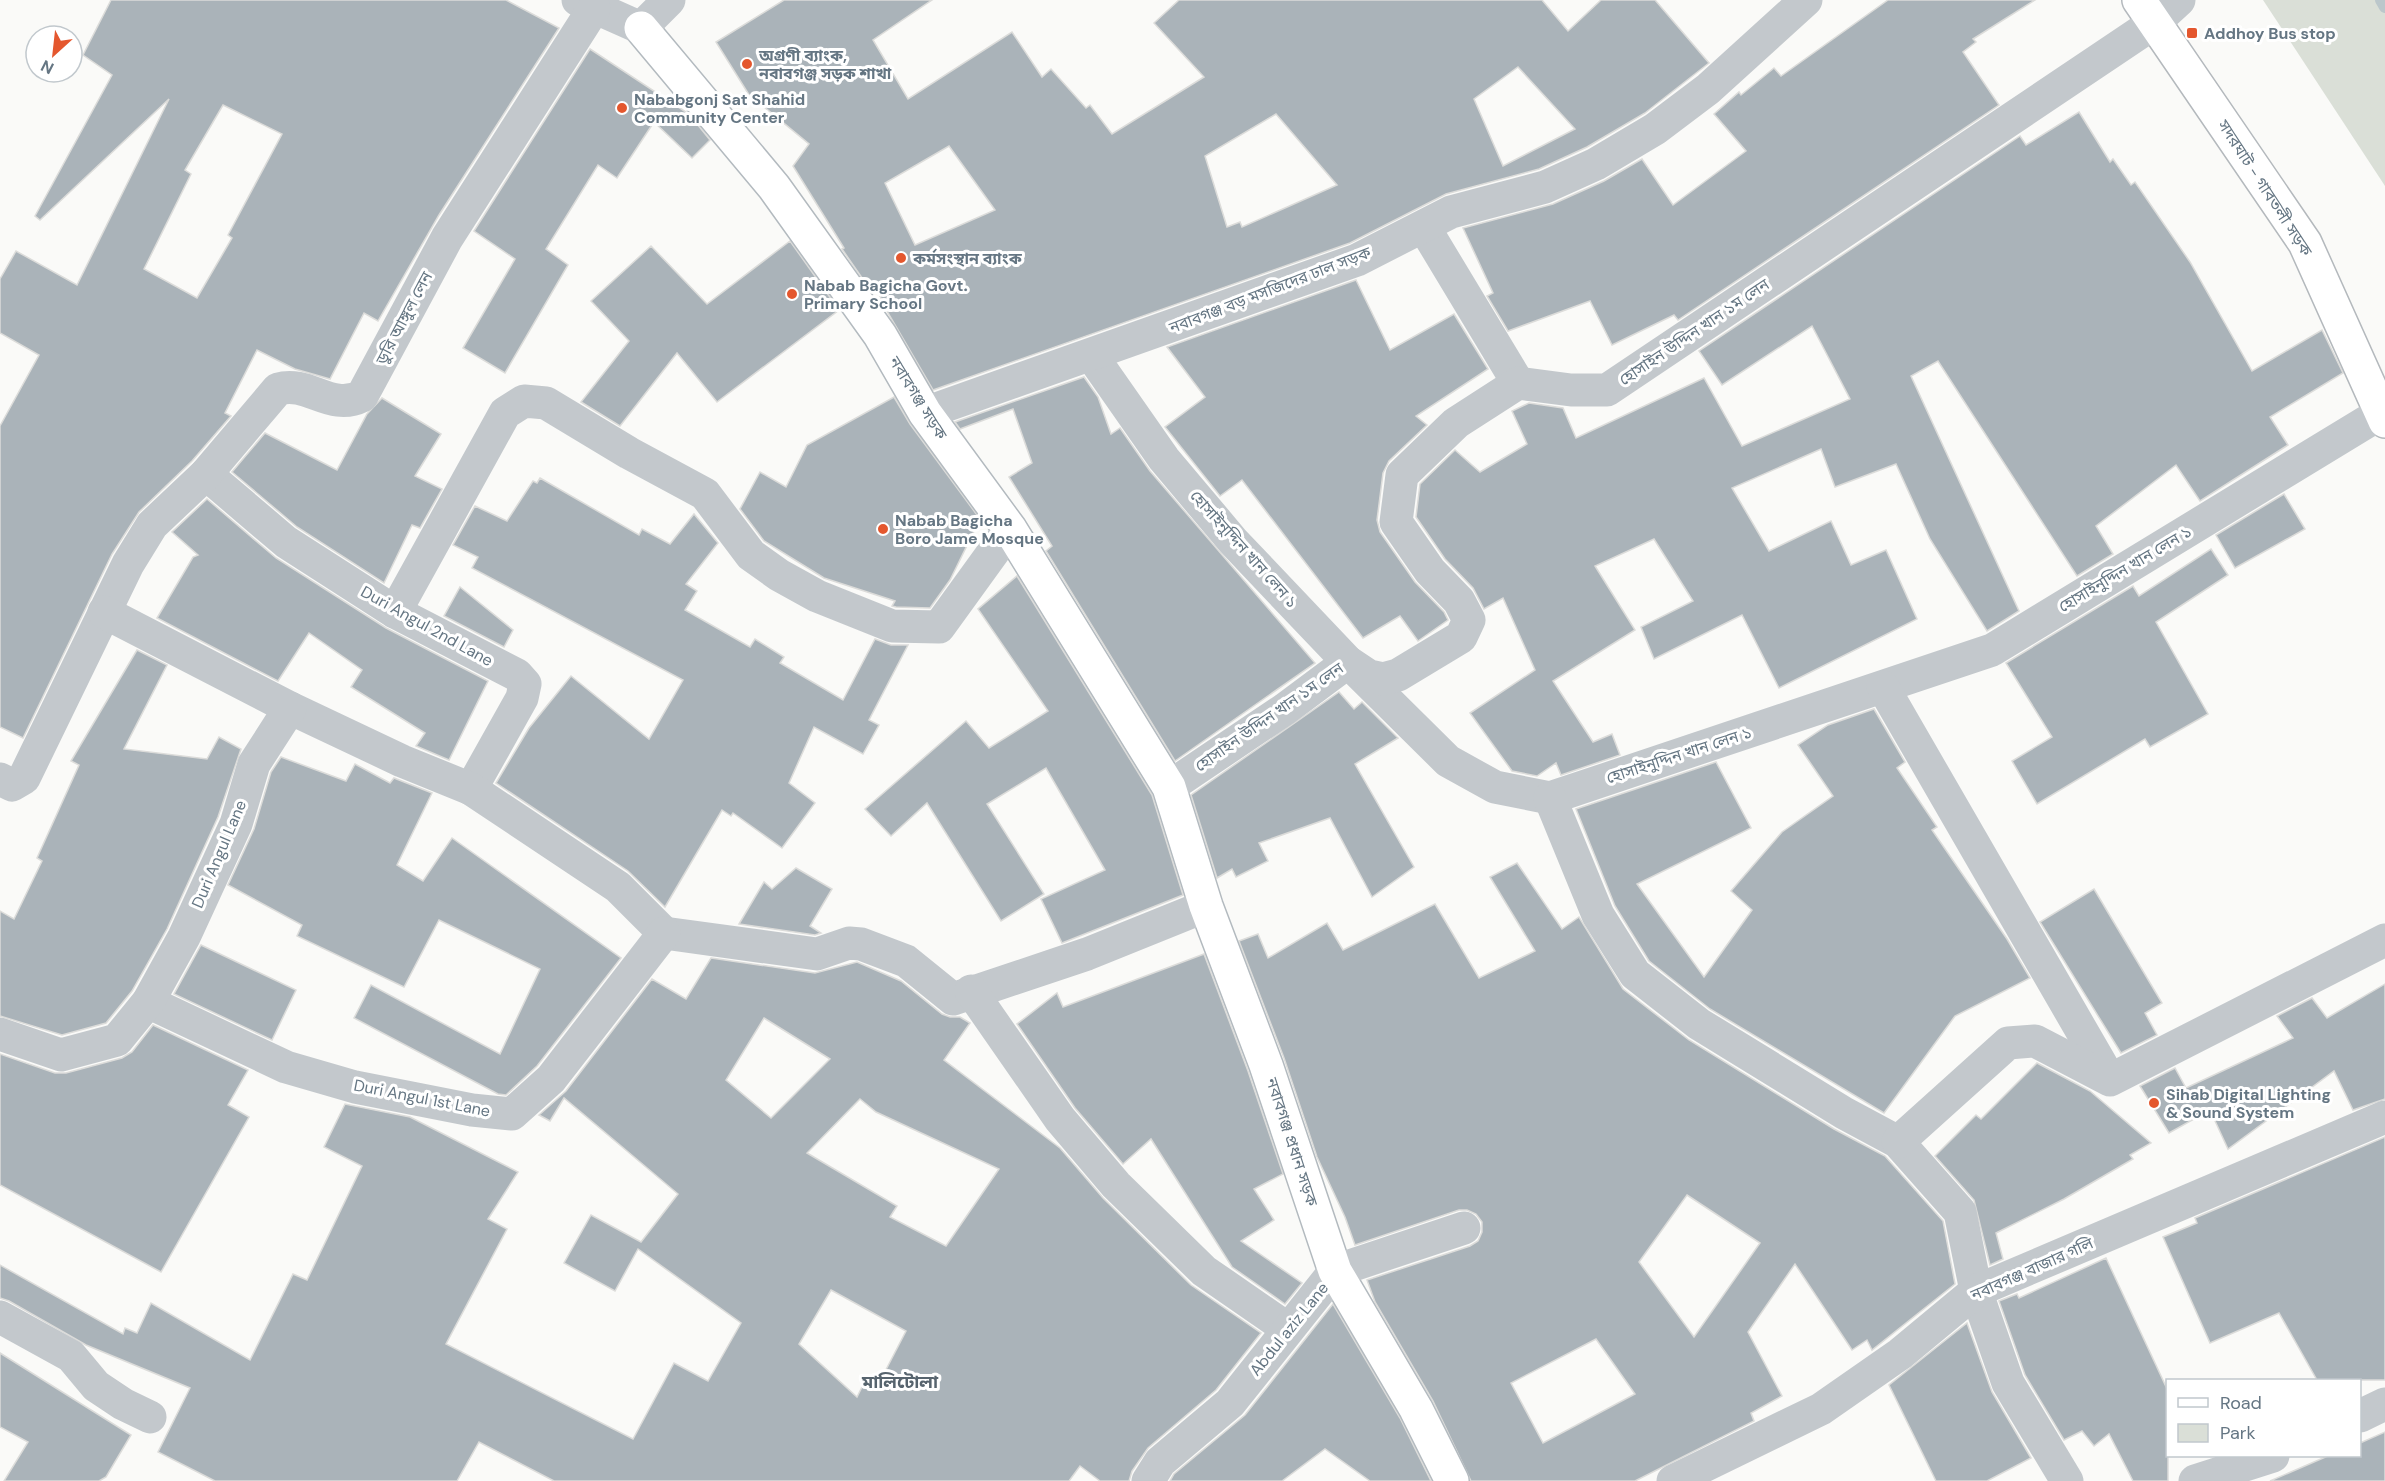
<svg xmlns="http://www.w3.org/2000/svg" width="2385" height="1481" font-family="'DM Sans','Noto Sans Bengali',sans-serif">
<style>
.green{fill:#dadfd7}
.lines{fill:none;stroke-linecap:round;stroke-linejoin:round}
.stream{stroke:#bbc7cb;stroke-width:12}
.building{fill:#aab3b9;stroke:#dcdcda;stroke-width:1.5;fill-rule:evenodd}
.secondary-casing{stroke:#b3babf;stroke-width:36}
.highway-casing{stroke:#b4b9bd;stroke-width:36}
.street{stroke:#c3c8cc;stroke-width:33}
.secondary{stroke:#fff;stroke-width:33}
.highway{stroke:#fff;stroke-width:33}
.poi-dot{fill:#e4572e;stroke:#fff;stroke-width:2}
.labels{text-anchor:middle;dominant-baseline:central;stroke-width:6;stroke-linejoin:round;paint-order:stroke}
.poi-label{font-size:16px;font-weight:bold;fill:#657683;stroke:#fff;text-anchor:start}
.street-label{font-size:16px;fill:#657683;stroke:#fff}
.neighbourhood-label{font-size:18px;font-weight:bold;fill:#57646e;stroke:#fff}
</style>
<rect width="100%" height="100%" fill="#fafaf8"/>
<polygon class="green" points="2263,0 2385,0 2385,186"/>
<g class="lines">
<polyline class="stream" points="2381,0 2385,7"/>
</g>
<g class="building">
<path d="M 111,0 L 506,0 L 559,28 L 439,215 L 378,321 L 364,313 L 330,379 L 295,369 L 257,350 L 225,413 L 231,416 L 192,461 L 139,512 L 112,554 L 23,738 L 0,727 L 0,426 L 39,355 L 0,333 L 0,279 L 16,251 L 77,285 L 169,99 L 40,220 L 35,216 L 112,75 L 83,55 ZM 223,105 L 282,134 L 228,235 L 232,238 L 197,298 L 144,269 L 191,174 L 185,170 Z"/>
<path d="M 784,0 L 932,0 L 873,40 L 908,99 L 1012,32 L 1042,77 L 1051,69 L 1086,108 L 1090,105 L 1112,134 L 1204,77 L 1154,23 L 1179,0 L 1542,0 L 1568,31 L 1601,0 L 1655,0 L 1709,63 L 1645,113 L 1587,147 L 1539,169 L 1446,194 L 1350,243 L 933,390 L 888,313 L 874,284 L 869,288 L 842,249 L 844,248 L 793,166 L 809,144 L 752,97 L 751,98 L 716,42 ZM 1518,67 L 1575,129 L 1503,166 L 1474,99 ZM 1276,114 L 1337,185 L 1242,227 L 1240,222 L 1227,227 L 1205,156 ZM 949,146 L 995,210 L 915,245 L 885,183 Z"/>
<polygon points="1888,0 2035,0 1973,39 1976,42 1963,52 1999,105 1678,320 1674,315 1612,345 1590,301 1508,331 1487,296 1493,293 1463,228 1553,204 1604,181 1642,159 1673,205 1746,151 1714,114 1739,92 1741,95 1774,68 1781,76"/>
<polygon points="590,49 689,114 710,140 692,158 654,122 617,178 598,165 546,249 568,265 505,373 463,348 515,259 474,231"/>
<polygon points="2079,112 2110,162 2113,159 2131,185 2135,182 2190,262 2252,371 2322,330 2343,373 2270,417 2288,445 2200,501 2176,465 2096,526 2113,554 2077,576 1938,361 1911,376 2019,611 1987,631 1930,539 1896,464 1835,487 1821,449 1732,488 1769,551 1831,521 1851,565 1886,550 1917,619 1779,688 1742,615 1654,659 1641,627 1693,601 1654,539 1595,566 1635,630 1553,681 1593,742 1612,734 1620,755 1561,775 1556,763 1537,776 1512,771 1470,713 1535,670 1503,598 1484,609 1473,588 1445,559 1416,517 1420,484 1455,450 1480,472 1527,444 1512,411 1529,403 1563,408 1576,438 1704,378 1742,446 1850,399 1812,326 1722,385 1699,351 2020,136 2026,145"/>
<polygon points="790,241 839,310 717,402 677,353 620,426 581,402 629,341 591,301 651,246 707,304"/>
<polygon points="1356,280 1390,350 1454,314 1488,369 1416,416 1427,425 1389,461 1383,473 1377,520 1380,532 1415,582 1444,612 1448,620 1418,641 1400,616 1363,638 1242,480 1220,496 1165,427 1205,397 1167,347"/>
<polygon points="1084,377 1098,397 1111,434 1120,428 1150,471 1315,663 1175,761 1046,551 1052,546 1009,477 1032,463 1013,409 960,429 955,422"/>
<polygon points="894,397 910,424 980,519 950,580 930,608 896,607 892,606 895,601 824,578 764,541 740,509 760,472 786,487 807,445"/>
<polygon points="382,398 441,434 415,476 442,489 420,528 412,525 384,583 297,527 232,472 265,433 337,470 367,414"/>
<polygon points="540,478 639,535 642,529 670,544 694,514 718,543 686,584 697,591 685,610 750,647 755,639 784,657 780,663 843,700 875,639 891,645 908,645 869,720 879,725 863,754 814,727 789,783 815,803 782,848 733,813 731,816 722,810 665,907 628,871 496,783 529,728 571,676 649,739 683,680 472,568 478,557 453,545 475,506 507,521 533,481 537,483"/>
<polygon points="2284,494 2305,529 2235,568 2216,535"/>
<polygon points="207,499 276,558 386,628 488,681 449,760 416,746 425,733 351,687 362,670 309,633 278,681 157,618 193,557 198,555 172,532"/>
<polygon points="2211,549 2228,575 2156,622 2208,714 2150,747 2145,739 2037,804 2012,761 2052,737 2006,663 2133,586 2139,596"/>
<polygon points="1017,576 1152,795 1183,895 1062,943 1041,899 1105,870 1046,768 987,804 1044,894 1001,921 927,803 891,836 865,809 966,721 989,748 1048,711 978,609"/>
<polygon points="460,587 513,630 504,647 444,616"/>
<polygon points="137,650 167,665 124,749 207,759 219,737 241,749 218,817 167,929 132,991 106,1023 62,1035 0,1016 0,911 14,919 42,861 37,858 79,765 71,761"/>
<polygon points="1339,692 1354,709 1362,702 1398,738 1355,764 1414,867 1372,897 1330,818 1259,843 1268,861 1236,877 1232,869 1217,878 1191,795"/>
<polygon points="1874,709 1905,762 1897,768 1937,827 1932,830 2007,939 2030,978 1955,1016 1884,1113 1710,1009 1649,961 1615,906 1576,809 1716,762 1751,828 1637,884 1704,977 1752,910 1731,891 1782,832 1833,796 1798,745 1828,725"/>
<polygon points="281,757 346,781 355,764 390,783 394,778 432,793 397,865 423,881 452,838 621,958 537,1066 506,1095 498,1094 354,1018 371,985 500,1054 540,969 439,920 404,987 297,936 302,925 228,885 254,829 271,772"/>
<path d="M 1517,863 L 1562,929 L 1579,917 L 1623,989 L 1689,1040 L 1834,1129 L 1885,1156 L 1943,1221 L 1955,1284 L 1872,1350 L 1867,1340 L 1852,1350 L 1795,1264 L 1748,1332 L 1782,1396 L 1751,1413 L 1754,1421 L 1635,1481 L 1471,1481 L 1433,1401 L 1375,1302 L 1367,1280 L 1470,1246 L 1478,1241 L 1482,1232 L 1482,1222 L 1476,1214 L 1467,1210 L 1459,1210 L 1355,1245 L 1345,1217 L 1317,1157 L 1284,1058 L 1239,941 L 1258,934 L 1268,958 L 1327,923 L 1343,950 L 1435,904 L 1479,978 L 1535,951 L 1490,877 ZM 1687,1195 L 1760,1243 L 1694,1337 L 1639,1262 ZM 1596,1339 L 1635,1394 L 1543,1443 L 1511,1383 Z"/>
<polygon points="796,868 832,889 810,926 821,933 815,935 739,924 764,882 772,889"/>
<polygon points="2094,889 2162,1003 2145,1013 2157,1035 2121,1053 2040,922"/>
<polygon points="201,945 296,990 272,1040 174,994"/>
<polygon points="1204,954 1248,1071 1283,1174 1254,1189 1274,1220 1241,1241 1302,1283 1285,1304 1232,1267 1151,1139 1123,1164 1075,1108 1017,1024 1057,993 1063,1007"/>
<path d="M 711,958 L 815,973 L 857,962 L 901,981 L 942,1014 L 950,1017 L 960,1017 L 970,1023 L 944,1060 L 1060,1148 L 1103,1198 L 1191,1285 L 1261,1333 L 1216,1390 L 1148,1448 L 1132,1471 L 1129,1481 L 1100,1481 L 1080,1466 L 1069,1481 L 554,1481 L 479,1442 L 457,1481 L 215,1481 L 158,1452 L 190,1388 L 86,1345 L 9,1301 L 0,1298 L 0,1265 L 123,1334 L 125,1328 L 137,1333 L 151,1303 L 250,1360 L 293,1274 L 307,1280 L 362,1166 L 324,1147 L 345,1104 L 410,1117 L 518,1172 L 488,1219 L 507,1229 L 446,1344 L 633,1439 L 674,1363 L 708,1381 L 741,1323 L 638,1249 L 615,1291 L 564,1263 L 591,1215 L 641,1242 L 678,1194 L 564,1098 L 550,1121 L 539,1115 L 566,1091 L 652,979 L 686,999 ZM 764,1018 L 830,1059 L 771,1118 L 726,1080 ZM 860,1099 L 876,1112 L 999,1169 L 946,1246 L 890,1217 L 897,1206 L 807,1153 ZM 831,1290 L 906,1331 L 878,1385 L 866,1379 L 857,1397 L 799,1344 Z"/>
<polygon points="2385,984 2385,1099 2353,1110 2334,1071 2228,1149 2210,1110 2169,1133 2140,1086 2175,1068 2186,1088 2293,1038 2277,1016 2312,998 2327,1018"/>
<polygon points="153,1025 248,1070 228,1105 249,1117 161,1272 0,1185 0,1054 55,1073 66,1073 122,1058 132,1052"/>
<polygon points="2037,1063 2090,1091 2151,1143 2130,1155 2133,1159 2064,1199 1996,1233 2003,1259 1990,1265 1974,1200 1935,1156 1976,1115 1981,1119"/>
<polygon points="2385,1137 2385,1380 2317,1380 2279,1313 2210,1343 2163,1237 2197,1223 2195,1218"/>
<polygon points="2106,1258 2168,1391 2168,1481 2133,1481 2109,1434 2094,1446 2082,1431 2064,1440 2025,1375 1999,1301 2017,1294 2019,1298"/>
<polygon points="1333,1304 1400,1418 1431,1481 1370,1481 1325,1449 1282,1481 1170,1481 1174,1474 1245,1415"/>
<polygon points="1967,1323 1992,1392 2031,1458 1987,1481 1936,1481 1889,1385"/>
<polygon points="0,1353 131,1435 106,1477 99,1481 4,1481 28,1442 0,1427"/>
<polygon points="2385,1432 2385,1481 2270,1481 2330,1455 2360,1455 2360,1443"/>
</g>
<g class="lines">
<g class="secondary-casing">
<polyline id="secondary" points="641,28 774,187 880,335 925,413 1010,529 1169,787 1206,906 1266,1065 1335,1271 1416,1409 1452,1481"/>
</g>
<g class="highway-casing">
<polyline id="highway" points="2139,0 2305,243 2385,421"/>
</g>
<g class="street">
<polyline points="578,0 641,28 669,0"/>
<polyline points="1424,227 1518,383"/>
<polyline points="1092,356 1164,459 1233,541 1348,662 1448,761 1495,787 1550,798 1992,650 2381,413"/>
<polyline points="925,413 1357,260 1451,212 1545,187 1596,164 1655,129 1708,89 1806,0"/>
<polyline points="206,474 286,542 395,612 517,675 525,684 522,698 471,789"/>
<polyline points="395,612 505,413 524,401 546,403 629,453 705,494 751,555 779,575 817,596 892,626 939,627 1010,529"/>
<polyline points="1883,687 2109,1078"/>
<polyline points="290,708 402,761 471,789 618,887 664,933"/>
<path d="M 0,779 L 12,785 L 24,778 L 128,564 L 152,525 L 206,474 L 278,389 C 309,380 330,412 362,396 L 447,238 L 594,8"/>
<polyline points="1169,787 1285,709 1348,662 1369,676 1383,679 1398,675 1461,637 1469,620 1459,601 1430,571 1396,522 1402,475 1456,423 1518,383 1571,390 1607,390 2154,23 2179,0"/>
<polyline points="1550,798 1598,915 1635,974 1699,1024 1844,1113 1898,1142 1960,1212 1976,1291 2008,1383 2067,1481"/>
<polyline points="664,933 817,954 849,943 861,944 906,961 953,999 1087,954 1206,906"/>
<polyline points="971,991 1060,1119 1116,1185 1204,1271 1288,1329"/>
<polyline points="148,1002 286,1067 355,1087 472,1110 512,1114 551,1079 664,933"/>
<polyline points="0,1034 61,1055 117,1040 148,1002 184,937 236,824 254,764 290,708 104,612"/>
<polyline points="1898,1142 2008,1043 2035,1041 2110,1080 2385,940"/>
<polyline points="0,1317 71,1356 96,1386 123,1404 150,1417"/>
<polyline points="2360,1416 2385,1404"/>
<polyline points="1148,1481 1160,1462 1230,1403 1335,1271 1464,1228"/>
<polyline points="1673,1481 1821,1409 1900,1354 1976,1291 2385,1117"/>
<polyline points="2195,1481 2273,1456"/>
</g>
<use href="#secondary" class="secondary"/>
<use href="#highway" class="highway"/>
</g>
<g class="poi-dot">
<rect x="2186" y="27" width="12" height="12" rx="3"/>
<circle cx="747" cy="64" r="6"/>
<circle cx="622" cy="108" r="6"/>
<circle cx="901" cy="258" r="6"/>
<circle cx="792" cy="294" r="6"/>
<circle cx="883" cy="529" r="6"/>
<circle cx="2154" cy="1103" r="6"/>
</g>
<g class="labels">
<g class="poi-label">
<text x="2204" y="33">Addhoy Bus stop</text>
<text x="759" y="55">অগ্রণী ব্যাংক,<tspan x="759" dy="18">নবাবগঞ্জ সড়ক শাখা</tspan></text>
<text x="634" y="99">Nababgonj Sat Shahid<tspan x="634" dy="18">Community Center</tspan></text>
<text x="913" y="258">কর্মসংস্থান ব্যাংক</text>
<text x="804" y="285">Nabab Bagicha Govt.<tspan x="804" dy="18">Primary School</tspan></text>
<text x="895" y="520">Nabab Bagicha<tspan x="895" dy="18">Boro Jame Mosque</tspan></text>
<text x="2166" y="1094">Sihab Digital Lighting<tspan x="2166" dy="18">&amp; Sound System</tspan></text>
</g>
<g class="street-label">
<text transform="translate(2265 188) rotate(57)">সদরঘাট - গাবতলী সড়ক</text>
<text transform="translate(1270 290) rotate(-21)">নবাবগঞ্জ বড় মসজিদের ঢাল সড়ক</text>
<text transform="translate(404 318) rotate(-62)">ডুরি আঙ্গুল লেন</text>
<text transform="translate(1694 332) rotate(-34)">হোসাইন উদ্দিন খান ১ম লেন</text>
<text transform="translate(918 398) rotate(58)">নবাবগঞ্জ সড়ক</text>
<text transform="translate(1244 549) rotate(48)">হোসাইনুদ্দিন খান লেন ১</text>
<text transform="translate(2125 569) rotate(-31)">হোসাইনুদ্দিন খান লেন ১</text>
<text transform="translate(427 626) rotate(29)">Duri Angul 2nd Lane</text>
<text transform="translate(1269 717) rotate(-35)">হোসাইন উদ্দিন খান ১ম লেন</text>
<text transform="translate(1679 755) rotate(-18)">হোসাইনুদ্দিন খান লেন ১</text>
<text transform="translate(219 854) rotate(-67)">Duri Angul Lane</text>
<text transform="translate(422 1098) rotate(11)">Duri Angul 1st Lane</text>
<text transform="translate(1292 1142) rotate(72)">নবাবগঞ্জ প্রধান সড়ক</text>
<text transform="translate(2032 1269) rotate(-24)">নবাবগঞ্জ বাজার গলি</text>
<text transform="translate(1289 1329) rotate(-51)">Abdul aziz Lane</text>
</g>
<g class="neighbourhood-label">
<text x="900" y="1382">মালিটোলা</text>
</g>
</g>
<rect x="2166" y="1379" width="195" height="78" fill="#ffffff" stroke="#c1c8cd" stroke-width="1.5"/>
<rect x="2178" y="1398" width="30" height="9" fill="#ffffff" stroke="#c1c8cd" stroke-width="1.5"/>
<text x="2220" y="1409" font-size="18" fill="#657683">Road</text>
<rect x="2178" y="1424" width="30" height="18" fill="#dadfd7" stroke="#c1c8cd" stroke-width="1.5"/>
<text x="2220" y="1439" font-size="18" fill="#657683">Park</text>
<g transform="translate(54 54) rotate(207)"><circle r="28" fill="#ffffff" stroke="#c1c8cd" stroke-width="1.5"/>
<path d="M0-4.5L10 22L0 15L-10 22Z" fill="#e4572e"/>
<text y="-9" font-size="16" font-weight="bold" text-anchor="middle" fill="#657683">N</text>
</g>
</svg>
